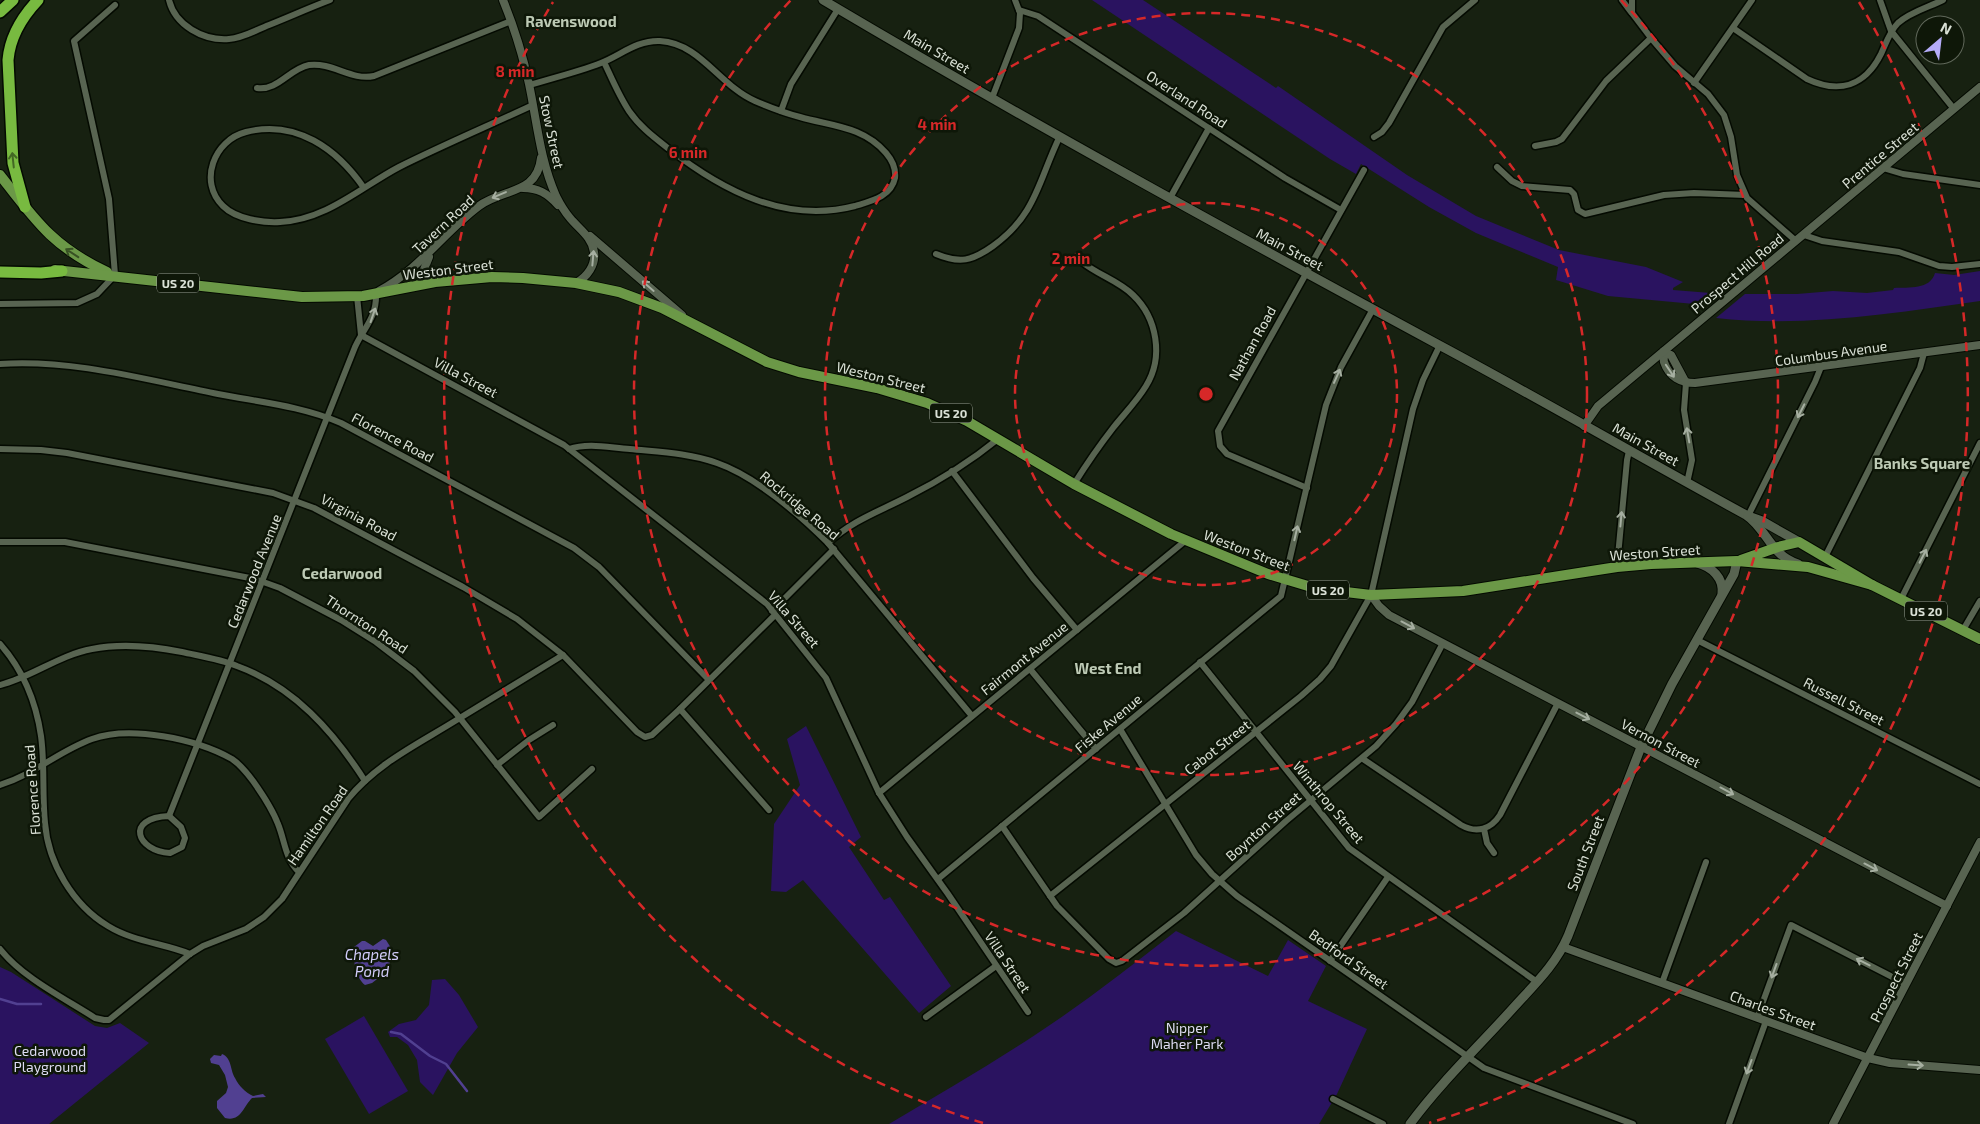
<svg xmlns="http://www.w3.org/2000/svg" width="1980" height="1124" font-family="'Exo 2',sans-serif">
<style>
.green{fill:#2a1360}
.water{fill:#514091}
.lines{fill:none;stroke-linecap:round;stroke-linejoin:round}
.stream{stroke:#514091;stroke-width:2.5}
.minor-casing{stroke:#040a01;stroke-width:9}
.tertiary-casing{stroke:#040a01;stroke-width:10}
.secondary-casing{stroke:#040a01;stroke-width:11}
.primary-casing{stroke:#040a01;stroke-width:12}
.motorway-casing{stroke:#040a01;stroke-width:14}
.minor{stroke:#586451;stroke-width:6}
.tertiary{stroke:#586451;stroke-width:8}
.secondary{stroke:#586451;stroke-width:9}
.primary{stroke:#6b9847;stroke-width:10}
.motorway{stroke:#78ba40;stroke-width:11}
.oneway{stroke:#436824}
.oneway2{stroke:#a6afa1}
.oneway3{stroke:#385124}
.ring{fill:none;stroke:#d62828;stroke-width:2.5;stroke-dasharray:9 6}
.labels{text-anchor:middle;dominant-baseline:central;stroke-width:5;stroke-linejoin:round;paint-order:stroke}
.shield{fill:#0e1708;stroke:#9da498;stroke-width:1}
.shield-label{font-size:12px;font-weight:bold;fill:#dae1d6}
.street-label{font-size:14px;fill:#dae1d6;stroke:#0e1708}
.park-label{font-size:14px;fill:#dedcf3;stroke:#0e1708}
.neighbourhood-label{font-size:15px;font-weight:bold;fill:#bdcab5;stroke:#0e1708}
.water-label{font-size:15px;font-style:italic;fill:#d0cbf9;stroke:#0e1708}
.centre{fill:#d62828;stroke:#0e1708;stroke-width:2.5}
.ring-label{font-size:15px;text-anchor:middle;font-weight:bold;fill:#d62828;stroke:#0e1708;stroke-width:5;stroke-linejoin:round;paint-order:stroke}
</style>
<rect width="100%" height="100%" fill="#172111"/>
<g class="green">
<polygon points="1092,0 1143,0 1276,88 1278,86 1407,175 1476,216 1559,250 1646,267 1683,282 1673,288 1673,290 1711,293 1717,295 1705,305 1608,296 1556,280 1558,267 1476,233 1429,207 1361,164 1356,174 1330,159"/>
<path d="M 1980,271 L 1980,301 C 1895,313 1802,328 1716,318 L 1745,294 L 1797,294 L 1833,291 L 1867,293 L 1893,290 L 1894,288 C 1909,287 1930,290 1935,273 L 1954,275 Z"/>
<polygon points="806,726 861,837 849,847 884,900 890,897 951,986 919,1013 803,880 786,892 771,891 774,824 800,785 787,739"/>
<path d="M 1176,931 L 1268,976 L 1288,940 L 1326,966 L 1308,1001 L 1367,1029 L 1337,1094 L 1319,1124 L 889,1124 C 938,1095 988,1066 1035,1035 C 1084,1003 1130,967 1176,931 Z"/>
<polygon points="0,967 11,972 95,1026 107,1028 120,1023 149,1043 49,1124 0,1124"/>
<polygon points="445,979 459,995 478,1027 457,1053 433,1095 420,1082 417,1060 408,1045 397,1037 390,1037 388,1032 399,1024 416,1020 429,1005 432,980"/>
<polygon points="364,1016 408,1091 369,1114 325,1039"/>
</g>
<g class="water">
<path d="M 383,939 L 386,940 L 391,948 L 389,970 L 372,983 L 365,985 C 355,977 353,959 354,947 L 362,941 L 365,941 L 373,946 Z"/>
<path d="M 222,1054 C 232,1058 230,1070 235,1078 C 239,1086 245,1092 253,1096 L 263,1094 L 266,1097 L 252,1098 C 243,1107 241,1122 225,1118 L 217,1108 L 217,1101 L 226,1093 L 228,1087 L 225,1075 L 219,1065 L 211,1063 L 210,1059 L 214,1055 L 221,1056 Z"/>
</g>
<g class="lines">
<g class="stream">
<polyline points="0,999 17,1004 41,1004"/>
<polyline points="391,1032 401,1034 430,1056 446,1064 467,1091"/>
</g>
<g class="minor-casing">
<g id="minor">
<path d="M 169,0 C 175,25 203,41 229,39 C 243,38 256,30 269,25 C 289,17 309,8 330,0"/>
<polyline points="1622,0 1631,12"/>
<polyline points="1632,0 1632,13 1651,38 1675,66 1708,94 1724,115 1731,137 1737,175 1747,198 1796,241"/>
<polyline points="1880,0 1891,31 1954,109"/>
<polyline points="1019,10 1038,16 1285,178 1341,210"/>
<path d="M 1733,28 L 1807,79 C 1839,94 1865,86 1881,54 C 1886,43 1890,31 1898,23 C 1910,12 1929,7 1943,0"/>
<polyline points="1694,83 1752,0"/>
<path d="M 529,85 C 553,78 578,72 601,63 C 621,55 637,40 660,41 C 700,43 720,86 755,101 C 769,107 785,113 800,117 C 831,126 863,126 886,153 C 892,160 896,169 895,178 C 891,197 871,201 855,206 C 786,224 723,191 669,149 C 655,138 640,127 629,111 C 619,96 612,79 604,62"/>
<path d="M 257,88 C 278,91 289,69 309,65 C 333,62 351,81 374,76 L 511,21"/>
<polyline points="992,98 1019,28 1020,13 1015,0"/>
<polyline points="781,111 791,84 838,9"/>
<polyline points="1374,137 1382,132 1389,123 1443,27 1475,0"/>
<polyline points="1535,146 1556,142 1562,139 1606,81 1651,38"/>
<polyline points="1497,167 1512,181 1522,186 1570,190 1574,194 1578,210 1585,214 1664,195 1694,193 1745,195"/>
<polyline points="1883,168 1903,174 1980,185"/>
<path d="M 364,188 C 337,149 296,119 246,132 C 214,140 198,182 223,206 C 236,219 263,223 280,222 C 326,220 361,187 399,167 C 443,145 488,126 533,105"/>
<polyline points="1170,198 1209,128"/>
<polyline points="1804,235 1822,241 1899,252 1939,266 1952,267 1980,264"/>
<path d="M 936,254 C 960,264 972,261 993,246 C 1037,214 1038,181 1060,136"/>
<polyline points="357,296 361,335"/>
<polyline points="0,304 77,303 97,294 115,275 109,199 74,41 115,5"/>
<polyline points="361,335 564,445 767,604 826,678 879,793 907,837 948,894 1028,1012"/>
<path d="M 0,364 C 73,359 147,380 218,394 C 259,402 302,406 341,423 L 574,548 L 599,567 L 708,679"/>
<polyline points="1686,383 1684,410 1692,460 1687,483"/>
<polyline points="0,449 41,450 67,453 273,493 314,508 463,587 517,619 563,655 637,732 645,737 652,735 680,709 775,615"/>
<path d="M 569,449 C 589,442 611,448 630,449 C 659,452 689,453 717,463 C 755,476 800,515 828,543 L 972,716"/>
<polyline points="952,471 1033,578 1077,630"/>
<path d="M 1074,484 C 1086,465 1099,446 1113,428 C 1124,414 1137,401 1146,386 C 1164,357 1157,318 1133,295 C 1119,281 1098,275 1082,262"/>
<polyline points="1307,488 1227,454 1220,446 1218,431 1364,170"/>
<polyline points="1748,516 1815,382 1821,367"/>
<polyline points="0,542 65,542 255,579 280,588 341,620 376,642 414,671 455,712 539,817 592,769"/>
<path d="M 828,543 C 853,520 878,512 907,497 C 939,481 971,461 998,439"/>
<polyline points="1825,557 1920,368 1924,353"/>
<polyline points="1617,567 1627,460 1629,451"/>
<polyline points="1901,599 1980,443"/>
<polyline points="772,611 834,549"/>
<polyline points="1963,630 1980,601"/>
<polyline points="1697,640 1980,784"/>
<path d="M 0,644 C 23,670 36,702 41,736 C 45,765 42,794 45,823 C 48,863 73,905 108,926 C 134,942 163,943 190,954"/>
<polyline points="1200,662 1349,848 1537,982"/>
<polyline points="1030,669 1096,749"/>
<path d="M 0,685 C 32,677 59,655 92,649 C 122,643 152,646 182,652 C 200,656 220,659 237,666 C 294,687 333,731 365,781"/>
<polyline points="680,709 769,810"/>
<polyline points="1120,729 1196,855 1212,874 1237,896 1447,1042 1484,1068 1633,1124"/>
<path d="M 1363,759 L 1461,825 C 1477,834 1491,829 1500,815 L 1558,703"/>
<polyline points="497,765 529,740 553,725"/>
<path d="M 0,785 C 35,774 59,751 92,739 C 130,725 197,739 232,759 C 241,765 247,773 253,781 C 263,795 272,808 278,824 C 285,841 285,859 299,872"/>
<polyline points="879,793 1185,541"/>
<path d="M 169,816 L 355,347 C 364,327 377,318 376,293"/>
<path d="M 169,816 L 181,827 L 185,838 L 182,847 L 170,853 C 137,851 124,818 169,816 Z"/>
<polyline points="1002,826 1057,906 1109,959 1116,963 1122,961 1184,913 1286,821 1376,746 1396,724 1412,702 1443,643"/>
<polyline points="1484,829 1487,843 1494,853"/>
<polyline points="938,879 1281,596 1326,405 1341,367 1373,309"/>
<polyline points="1050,896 1301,696 1320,679 1331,666 1371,595 1413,409 1423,380 1440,345"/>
<path d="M 0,949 C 23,978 64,998 95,1018 L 104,1020 L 109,1020 L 190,954 L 203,946 L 246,929 L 264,917 L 282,899 L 348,799 C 376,764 418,744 455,721 C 491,699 527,677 563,655"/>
<polyline points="1330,961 1388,877"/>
<polyline points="1662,983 1706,862"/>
<polyline points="926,1017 996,966"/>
<polyline points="1757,1018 1791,925 1906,984"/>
<polyline points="1333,1099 1383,1124"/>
<polyline points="1729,1124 1766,1021"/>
</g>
</g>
<g class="tertiary-casing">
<g id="tertiary">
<path d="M 503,0 C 514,27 523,56 529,84 C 537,122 540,160 556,196 C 560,204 564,211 570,218 C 579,229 592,237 594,252 C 596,265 587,277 576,283"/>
<path d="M 523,188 C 538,188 547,193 558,205"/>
<polyline points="590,236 682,315"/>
<polyline points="425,284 423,272 429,257"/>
<path d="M 379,291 C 421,268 443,233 479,206 C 503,188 537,195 541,158"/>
<path d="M 1664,351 C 1665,354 1663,359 1664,362 C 1669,377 1681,383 1695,383 L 1980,345"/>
<polyline points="1665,353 1671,355 1686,383"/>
<polyline points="1584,426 1598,406 1980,87"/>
<polyline points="1371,595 1379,606 1389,615 1947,906"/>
<polyline points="1563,947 1868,1058 1890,1063 1980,1070"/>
<polyline points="1833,1124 1980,842"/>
</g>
</g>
<g class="secondary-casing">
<g id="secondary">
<path d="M 823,0 C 1025,120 1232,233 1439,345 C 1542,400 1643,459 1746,515 C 1767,529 1770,555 1798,564"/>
<polyline points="1748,516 1762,521 1799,542"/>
<path d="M 1697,563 C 1712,567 1724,578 1722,594"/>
<path d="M 1410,1124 C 1441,1082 1480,1045 1515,1006 C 1535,984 1556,964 1568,936 L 1641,747 L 1672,684 L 1734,574 L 1737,561"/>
</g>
</g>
<g class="primary-casing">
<g id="primary">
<path d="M 0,175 C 35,220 53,247 107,272"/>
<polyline points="55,270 302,297 363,296 435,282 492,277 523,278 576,283 619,292 662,308 767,362 799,372 877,388 927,403 967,421 1074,484 1171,534 1268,574 1308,586 1329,590 1371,595 1463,591 1617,567 1651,564 1737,561 1808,567 1872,585"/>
<polyline points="1741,560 1778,547 1799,542 1872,585 1980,639"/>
</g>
</g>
<g class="motorway-casing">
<g id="motorway">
<polyline points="0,12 13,0"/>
<path d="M 25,207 L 13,163 L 8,60 C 10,36 22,17 38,0"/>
<polyline points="0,272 41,273 62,271"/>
</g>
</g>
<use href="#minor" class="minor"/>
<use href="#tertiary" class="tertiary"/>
<use href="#secondary" class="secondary"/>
<use href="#primary" class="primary"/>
<use href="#motorway" class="motorway"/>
</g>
<defs><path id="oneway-shaft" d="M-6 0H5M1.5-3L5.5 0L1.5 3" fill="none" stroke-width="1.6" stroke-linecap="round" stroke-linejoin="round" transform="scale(1.25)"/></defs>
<use class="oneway" href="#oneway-shaft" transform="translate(13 160) rotate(-96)"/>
<g class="oneway2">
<use href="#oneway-shaft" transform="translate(499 195) rotate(157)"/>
<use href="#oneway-shaft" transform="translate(593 258) rotate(-85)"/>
<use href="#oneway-shaft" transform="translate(648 286) rotate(-139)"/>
<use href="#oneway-shaft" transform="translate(373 315) rotate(-71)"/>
<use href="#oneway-shaft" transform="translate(1670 371) rotate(56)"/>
<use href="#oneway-shaft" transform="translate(1337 376) rotate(-66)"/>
<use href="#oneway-shaft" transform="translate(1801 411) rotate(117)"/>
<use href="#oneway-shaft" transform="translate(1688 435) rotate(-100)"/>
<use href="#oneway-shaft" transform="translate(1621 519) rotate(-85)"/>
<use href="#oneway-shaft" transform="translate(1296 533) rotate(-77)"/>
<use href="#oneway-shaft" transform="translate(1923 556) rotate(-63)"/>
<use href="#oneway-shaft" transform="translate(1408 625) rotate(28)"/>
<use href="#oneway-shaft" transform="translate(1583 716) rotate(27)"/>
<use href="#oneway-shaft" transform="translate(1727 791) rotate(28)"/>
<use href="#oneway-shaft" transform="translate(1871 867) rotate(28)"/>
<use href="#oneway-shaft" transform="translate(1863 962) rotate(-153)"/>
<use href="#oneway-shaft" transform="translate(1774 971) rotate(110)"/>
<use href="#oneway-shaft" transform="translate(1916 1065) rotate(4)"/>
<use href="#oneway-shaft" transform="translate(1749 1067) rotate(110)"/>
</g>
<use class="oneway3" href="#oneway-shaft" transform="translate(72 253) rotate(-147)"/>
<g class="ring">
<circle cx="1206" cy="394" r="191"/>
<circle cx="1206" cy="394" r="381"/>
<path d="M1621 0A572 572 0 1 1 791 0"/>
<path d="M983 1123A762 762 0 0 1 553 2M1859 2A762 762 0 0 1 1429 1123"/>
</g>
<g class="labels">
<g class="shield">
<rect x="157" y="273.5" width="42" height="19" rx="4"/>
<rect x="930" y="403.5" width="42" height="19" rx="4"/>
<rect x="1307" y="580.5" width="42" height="19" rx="4"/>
<rect x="1905" y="601.5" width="42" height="19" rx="4"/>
</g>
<g class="shield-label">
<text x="178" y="283">US 20</text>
<text x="951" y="413">US 20</text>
<text x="1328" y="590">US 20</text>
<text x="1926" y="611">US 20</text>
</g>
<g class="street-label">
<text transform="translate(937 51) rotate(30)">Main Street</text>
<text transform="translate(1187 99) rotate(33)">Overland Road</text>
<text transform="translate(552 132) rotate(78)">Stow Street</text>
<text transform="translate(1880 155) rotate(-40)">Prentice Street</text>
<text transform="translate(443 224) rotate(-43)">Tavern Road</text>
<text transform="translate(1290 249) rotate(28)">Main Street</text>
<text transform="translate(448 269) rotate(-7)">Weston Street</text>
<text transform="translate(1737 273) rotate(-40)">Prospect Hill Road</text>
<text transform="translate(1252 343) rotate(-61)">Nathan Road</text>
<text transform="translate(1831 353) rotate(-8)">Columbus Avenue</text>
<text transform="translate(466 377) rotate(28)">Villa Street</text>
<text transform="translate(881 377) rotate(14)">Weston Street</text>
<text transform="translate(393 437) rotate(28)">Florence Road</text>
<text transform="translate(1646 444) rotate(29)">Main Street</text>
<text transform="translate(800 505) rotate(40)">Rockridge Road</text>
<text transform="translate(359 517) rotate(28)">Virginia Road</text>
<text transform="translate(1247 550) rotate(21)">Weston Street</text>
<text transform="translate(1655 552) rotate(-4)">Weston Street</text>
<text transform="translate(254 571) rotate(-68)">Cedarwood Avenue</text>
<text transform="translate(794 619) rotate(49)">Villa Street</text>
<text transform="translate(367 624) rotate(33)">Thornton Road</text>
<text transform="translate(1024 658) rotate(-39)">Fairmont Avenue</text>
<text transform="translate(1844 701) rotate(27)">Russell Street</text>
<text transform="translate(1108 723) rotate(-40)">Fiske Avenue</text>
<text transform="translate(1661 743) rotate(28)">Vernon Street</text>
<text transform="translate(1217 747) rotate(-38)">Cabot Street</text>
<text transform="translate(32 790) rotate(-94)">Florence Road</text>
<text transform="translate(1329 802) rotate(50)">Winthrop Street</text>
<text transform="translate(317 825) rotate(-55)">Hamilton Road</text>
<text transform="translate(1263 826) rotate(-42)">Boynton Street</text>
<text transform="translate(1585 853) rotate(-69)">South Street</text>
<text transform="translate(1349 959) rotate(35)">Bedford Street</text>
<text transform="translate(1008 962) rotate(56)">Villa Street</text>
<text transform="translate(1896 977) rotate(-63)">Prospect Street</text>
<text transform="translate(1773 1010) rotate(20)">Charles Street</text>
</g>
<g class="park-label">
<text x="1187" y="1027">Nipper<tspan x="1187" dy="16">Maher Park</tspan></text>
<text x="50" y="1050">Cedarwood<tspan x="50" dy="16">Playground</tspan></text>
</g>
<g class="neighbourhood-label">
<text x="571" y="21">Ravenswood</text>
<text x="1922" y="463">Banks Square</text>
<text x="342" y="573">Cedarwood</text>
<text x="1108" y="668">West End</text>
</g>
<g class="water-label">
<text x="372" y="954">Chapels<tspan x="372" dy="17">Pond</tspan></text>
</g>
</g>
<circle cx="1206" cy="394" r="8" class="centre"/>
<g class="ring-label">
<text x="515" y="77">8 min</text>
<text x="937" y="130">4 min</text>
<text x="688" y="158">6 min</text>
<text x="1071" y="264">2 min</text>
</g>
<g transform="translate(1940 40) rotate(28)"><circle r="24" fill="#0e1708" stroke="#60685a"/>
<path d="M0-4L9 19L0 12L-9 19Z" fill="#b5acf8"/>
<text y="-8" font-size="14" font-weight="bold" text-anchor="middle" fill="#dae1d6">N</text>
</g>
</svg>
